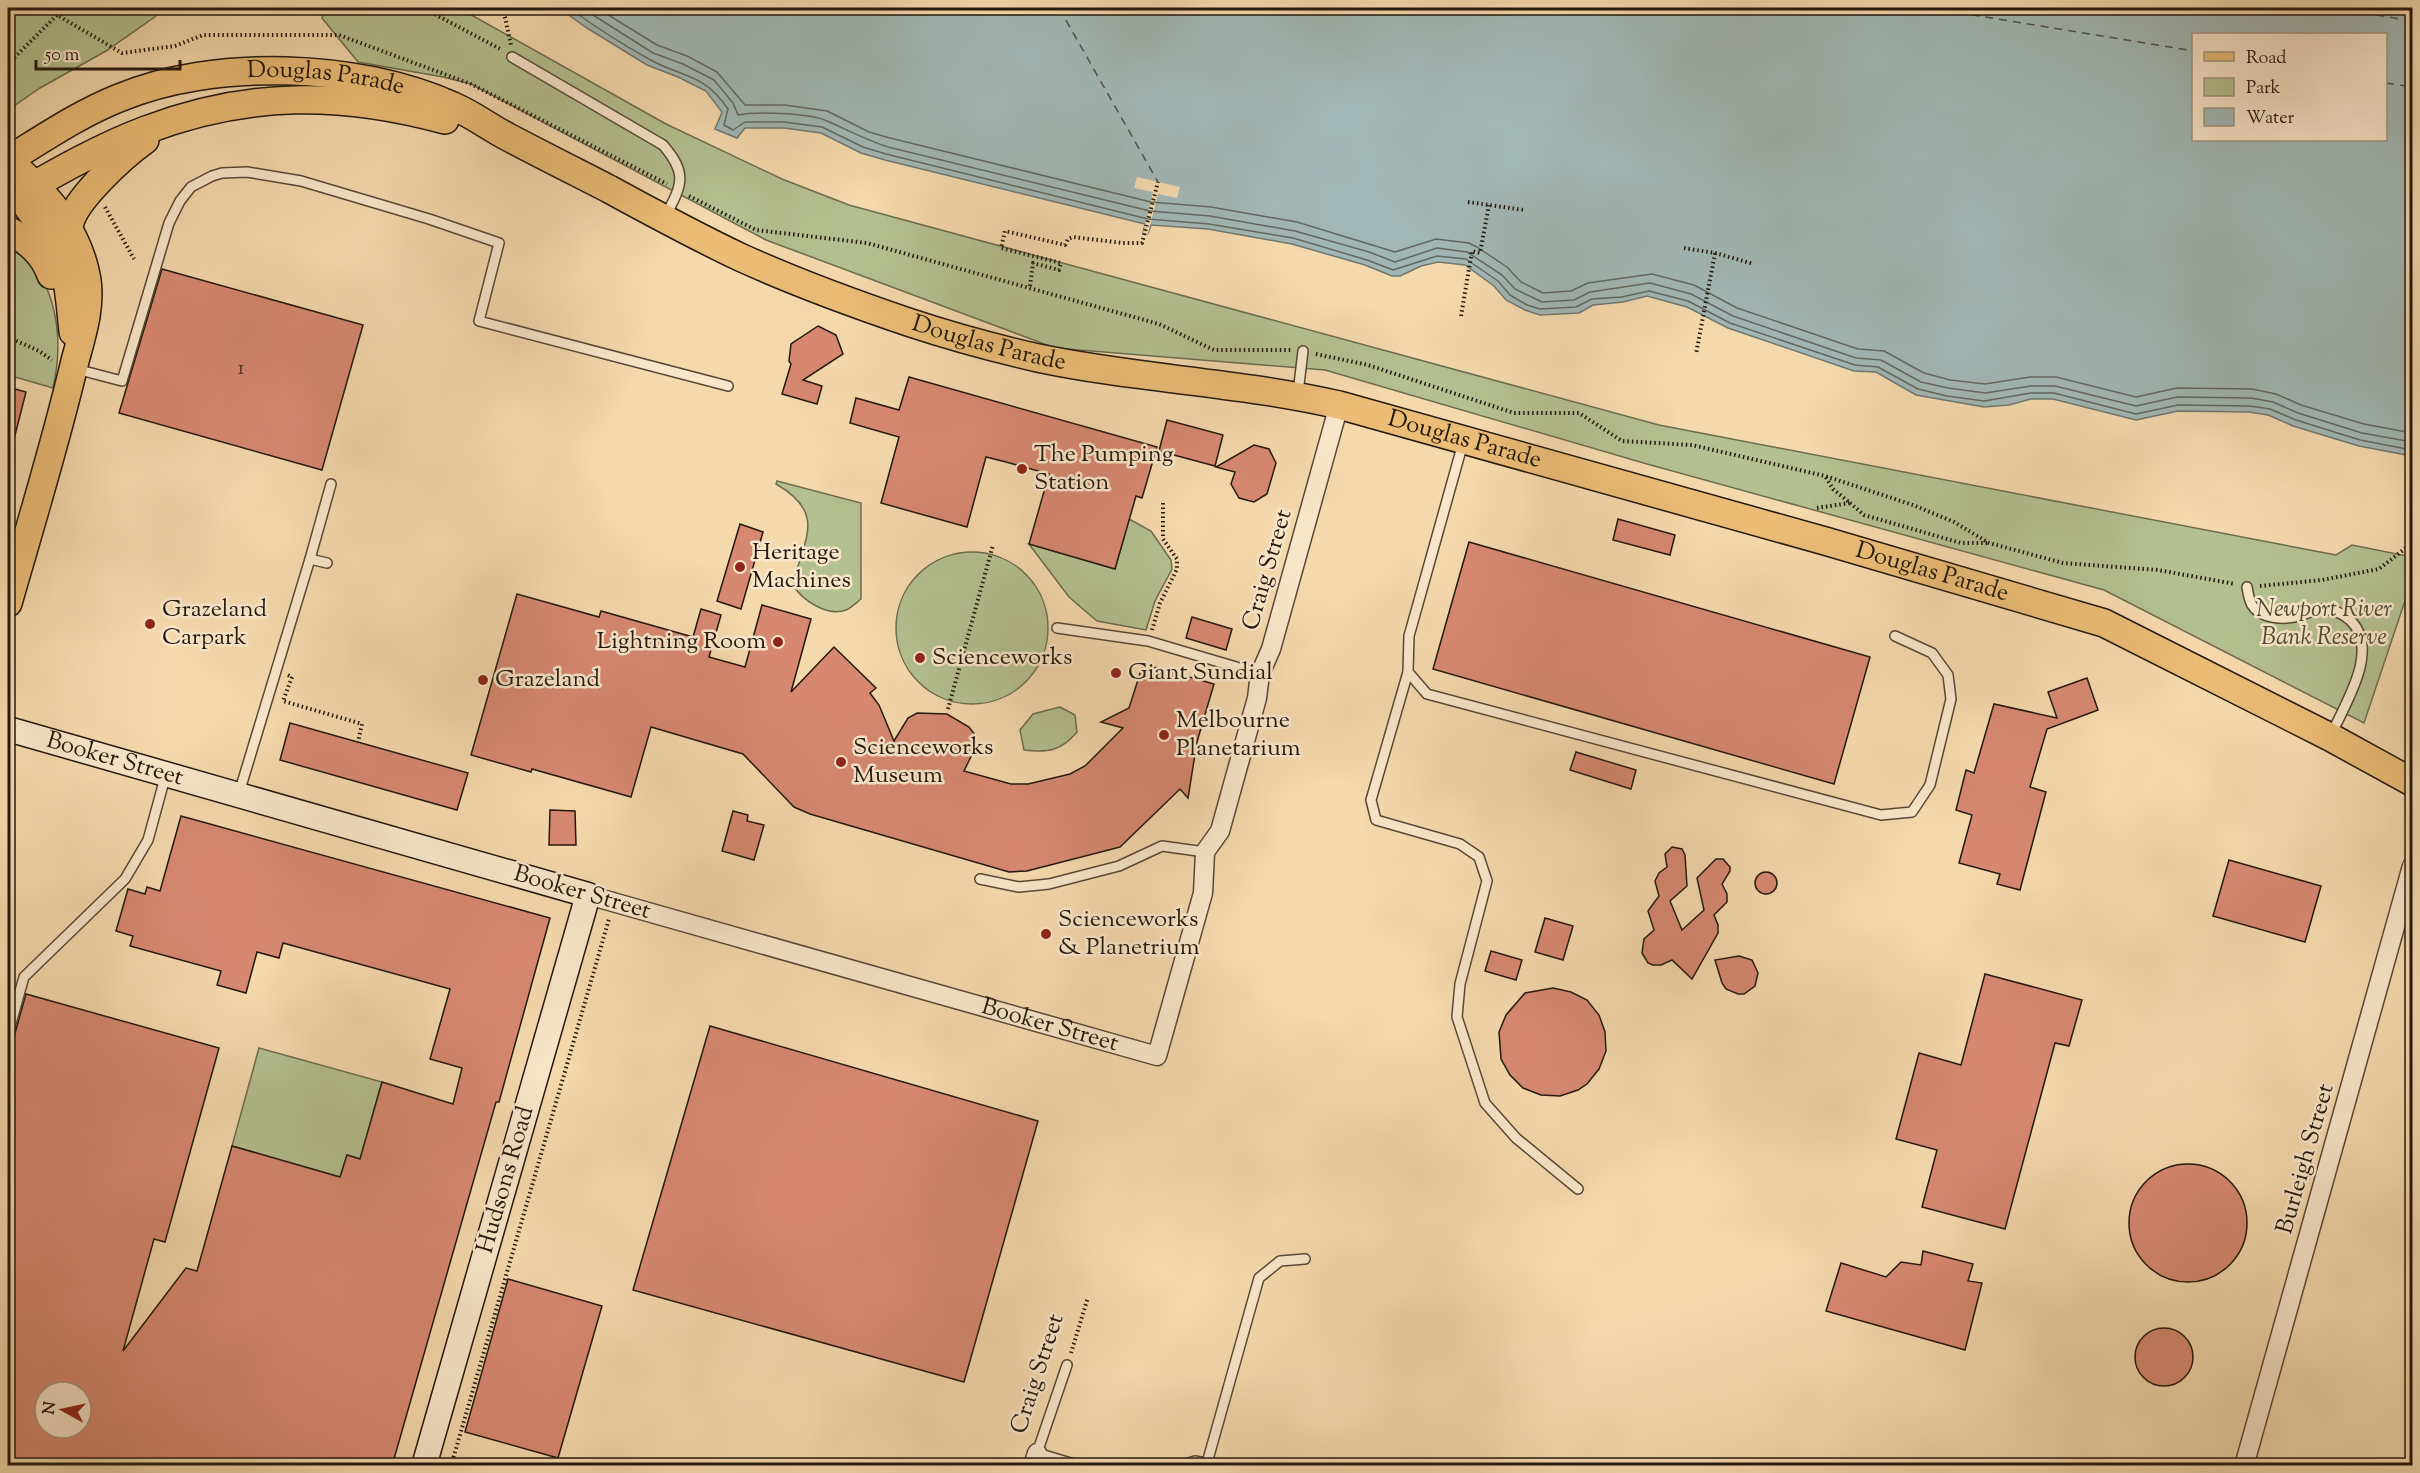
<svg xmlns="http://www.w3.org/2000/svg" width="2420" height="1473" font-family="'Sorts Mill Goudy',serif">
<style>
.green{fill:#b4c08f;stroke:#6c6c4e;stroke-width:1.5}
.water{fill:#a1b7b5;stroke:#6f7772;stroke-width:1.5;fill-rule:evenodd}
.pier{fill:#f4d9ad}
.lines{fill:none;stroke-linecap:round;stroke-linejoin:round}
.shore{stroke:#626861;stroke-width:1.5}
.ferry{stroke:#4f5048;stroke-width:1.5;stroke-dasharray:8 6;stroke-linecap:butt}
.building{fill:#d78871;stroke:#23180d;stroke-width:1.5;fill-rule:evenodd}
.lane-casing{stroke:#574835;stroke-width:12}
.street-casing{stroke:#574835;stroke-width:21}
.secondary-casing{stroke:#23180d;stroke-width:27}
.primary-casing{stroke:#23180d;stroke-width:30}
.path{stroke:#23180d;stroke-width:4;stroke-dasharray:1.5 3;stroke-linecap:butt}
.lane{stroke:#f8e6ca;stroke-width:9}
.street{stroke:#f8e6ca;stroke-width:18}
.secondary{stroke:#f8e6ca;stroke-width:24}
.primary{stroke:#eabc76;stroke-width:27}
.poi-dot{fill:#8f2418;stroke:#f8e6ca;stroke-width:2}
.labels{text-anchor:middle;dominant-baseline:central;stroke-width:5;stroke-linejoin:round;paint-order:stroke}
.number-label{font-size:21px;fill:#503426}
.street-label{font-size:24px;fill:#23180d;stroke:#f8e6ca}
.poi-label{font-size:24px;fill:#23180d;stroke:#f8e6ca;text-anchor:start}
.park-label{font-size:24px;font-style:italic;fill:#4e4a34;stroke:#f8e6ca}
</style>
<rect width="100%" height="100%" fill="#f4d9ad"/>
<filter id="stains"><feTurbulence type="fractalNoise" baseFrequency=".00333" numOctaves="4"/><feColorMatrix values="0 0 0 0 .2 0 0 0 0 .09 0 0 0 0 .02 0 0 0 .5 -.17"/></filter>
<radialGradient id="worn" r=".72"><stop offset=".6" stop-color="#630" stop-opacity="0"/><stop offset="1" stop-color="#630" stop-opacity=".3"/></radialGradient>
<g class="green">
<polygon points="13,8 159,8 156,16 106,51 40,88 8,110 8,11"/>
<polygon points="325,8 459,8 666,124 782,179 849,205 1659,425 2336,555 2352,545 2412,557 2410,572 2412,580 2364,723 2104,590 1647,464 1325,370 1055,348 766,240 471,84 443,77 358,62 322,18"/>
<path d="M 8,242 C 56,273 65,335 53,388 L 8,375 Z"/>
<path d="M 777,481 L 861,503 L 861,599 C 856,603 851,608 846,610 C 827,617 802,600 793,585 C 803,539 828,514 776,484 Z"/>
<polygon points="1129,519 1151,531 1171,560 1172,569 1155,601 1146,630 1097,621 1069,597 1029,544 1115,569"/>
<circle cx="972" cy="628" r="76"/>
<path d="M 1060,707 L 1075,715 L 1077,732 C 1061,751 1048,753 1024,750 L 1020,730 L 1033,714 Z"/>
<polygon points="259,1048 382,1082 360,1159 347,1155 340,1177 232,1146"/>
</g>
<path class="water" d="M 559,8 L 2412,8 L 2412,456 L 2359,446 L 2293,426 L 2268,415 L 2249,412 L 2178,411 L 2136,420 L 2053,399 L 2031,399 L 2009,405 L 1984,407 L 1916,395 L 1876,372 L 1854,371 L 1728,328 L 1687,307 L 1647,296 L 1623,302 L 1593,305 L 1579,313 L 1540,315 L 1525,310 L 1506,300 L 1494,286 L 1465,265 L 1438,262 L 1421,266 L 1400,276 L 1392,276 L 1365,265 L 1292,244 L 1208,229 L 1151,225 L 1148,234 L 1143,233 L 1145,224 L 885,160 L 861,153 L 821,133 L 784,128 L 745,128 L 737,138 L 715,129 L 722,112 L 706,91 L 678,77 L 647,65 L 587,28 ZM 2194,34 L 2386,34 L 2386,140 L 2194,140 Z"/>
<polygon class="pier" points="1137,177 1180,187 1177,198 1158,194 1148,234 1143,233 1153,192 1134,188"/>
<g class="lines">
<g class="shore">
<path d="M 569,8 C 594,26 620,43 647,58 C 681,78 703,72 728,109 L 724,125 L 733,130 L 745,122 L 784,122 L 822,127 L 863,147 L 886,154 L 1148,219 L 1209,224 L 1293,238 L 1367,260 L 1393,270 L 1437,256 L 1466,259 L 1498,281 L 1510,295 L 1527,305 L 1540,309 L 1576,307 L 1592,299 L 1622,297 L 1649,291 L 1688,301 L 1730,323 L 1855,365 L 1878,367 L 1918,389 L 1947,396 L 1984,401 L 2031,393 L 2054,393 L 2136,414 L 2178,405 L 2250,406 L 2270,409 L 2296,420 L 2360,440 L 2412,450"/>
<path d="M 582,8 L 653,53 L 683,64 L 714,80 L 733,103 L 738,115 C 756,111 810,113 827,121 C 848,130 866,140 888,147 L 1150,211 L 1210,216 L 1295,231 L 1369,252 L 1395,262 L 1437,248 L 1467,252 L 1502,275 L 1515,289 L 1542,302 L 1574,300 L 1590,292 L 1650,283 L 1691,294 L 1733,316 L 1856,358 L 1881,360 L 1921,382 L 1948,388 L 1985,393 L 2031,386 L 2055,386 L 2136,406 L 2177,397 L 2251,398 L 2273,402 L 2298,413 L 2362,433 L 2412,442"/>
<polyline points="597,8 657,45 687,56 717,72 745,105 785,105 827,111 869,132 890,138 1151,202 1211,207 1297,222 1395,252 1436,239 1469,243 1477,247 1507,267 1521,282 1543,293 1571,291 1588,283 1652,274 1694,285 1737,308 1858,349 1884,351 1924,373 1950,380 1985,384 2030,377 2056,377 2136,397 2177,388 2252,389 2276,394 2301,405 2364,424 2412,433"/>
</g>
<g class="ferry">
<polyline points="1059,8 1158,182"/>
<polyline points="1930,8 2194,51"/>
<polyline points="2335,8 2412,21"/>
<polyline points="2386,83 2412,87"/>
</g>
</g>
<g class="building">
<polygon points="162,269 363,325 322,470 119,413"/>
<polygon points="818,326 836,335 843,354 803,380 822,386 817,404 782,394 791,364 789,361 791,344"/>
<polygon points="909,377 1157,447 1142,498 1136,496 1115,569 1029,544 1049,474 1006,462 986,457 967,527 881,503 899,437 850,423 856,398 899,410"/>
<polygon points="8,387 26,392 13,443 8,442"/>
<polygon points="1167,420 1223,435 1215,466 1159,451"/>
<polygon points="1254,445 1269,449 1276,463 1267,494 1254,502 1239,498 1231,484 1235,472 1216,467"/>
<polygon points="1618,519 1675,535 1670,555 1613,540"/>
<polygon points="740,524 763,532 741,609 717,601"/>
<polygon points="1469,542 1870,657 1834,784 1433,669"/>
<polygon points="517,594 599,617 601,611 693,637 701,609 721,615 709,657 745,667 762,605 811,619 791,692 834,647 876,688 870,693 879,705 894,741 908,718 917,713 947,714 969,727 976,736 976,746 964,771 1011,784 1028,784 1070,774 1085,766 1123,728 1101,722 1129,708 1143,664 1214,684 1197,742 1188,798 1180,789 1120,847 1027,871 1009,872 810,814 794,807 743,754 651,727 631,797 532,769 531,772 471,755"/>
<polygon points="1192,617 1232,629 1226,650 1186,638"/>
<polygon points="2087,678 2098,710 2047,729 2030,787 2046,792 2020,890 1997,884 2000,874 1959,863 1972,815 1956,810 1966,770 1974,773 1994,704 2057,718 2048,692"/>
<polygon points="290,723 468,773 457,810 280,760"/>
<polygon points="1576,752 1636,770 1631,789 1570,770"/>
<polygon points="550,810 575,811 576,845 549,845"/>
<polygon points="733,811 748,815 747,821 764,825 754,860 722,851"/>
<path d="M 181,816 L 550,918 L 499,1102 L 496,1102 L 392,1466 L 8,1466 L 8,1058 L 26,994 L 219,1048 L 165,1242 L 154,1239 L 123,1351 L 186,1268 L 197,1271 L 232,1146 L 340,1177 L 347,1155 L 360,1159 L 382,1082 L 453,1104 L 462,1068 L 430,1059 L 450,989 L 283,943 L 279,958 L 257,952 L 246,993 L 217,985 L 221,971 L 130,946 L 133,936 L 116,931 L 128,889 L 145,894 L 147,887 L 160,891 ZM 45,1392 L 81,1392 L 81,1428 L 45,1428 Z"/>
<polygon points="1672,847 1682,849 1685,855 1687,886 1670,901 1682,930 1704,910 1697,878 1716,859 1723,859 1730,867 1730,871 1722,884 1727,894 1727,902 1714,915 1718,925 1718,933 1692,979 1672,960 1661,965 1653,965 1648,963 1642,953 1644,939 1654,930 1648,911 1659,896 1655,881 1659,873 1667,867 1665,854"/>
<polygon points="2229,860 2321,886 2305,942 2213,916"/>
<circle cx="1766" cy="883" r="11"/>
<polygon points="1545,918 1573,926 1563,960 1535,952"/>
<polygon points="1491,951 1522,960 1516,980 1485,971"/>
<polygon points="1739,956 1752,960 1758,973 1755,986 1744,994 1738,994 1726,989 1722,983 1715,960"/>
<polygon points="1985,974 2082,1000 2069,1046 2055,1043 2005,1229 1922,1207 1937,1150 1896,1139 1919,1053 1961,1065"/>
<polygon points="1553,988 1571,992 1587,1000 1599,1015 1605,1032 1606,1051 1599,1069 1587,1084 1578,1090 1560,1096 1541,1095 1523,1088 1510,1075 1501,1059 1499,1032 1506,1015 1525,993"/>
<polygon points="710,1026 1038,1121 964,1382 633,1290"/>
<circle cx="2188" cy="1223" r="59"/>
<polygon points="1923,1251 1973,1264 1968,1281 1982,1283 1965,1350 1826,1311 1841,1263 1886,1277 1901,1262 1921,1265"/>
<polygon points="508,1279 602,1306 558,1458 465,1432"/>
<circle cx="2164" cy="1357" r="29"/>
</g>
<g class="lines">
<g class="lane-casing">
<g id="lane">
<path d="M 512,57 L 663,145 C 688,174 682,185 665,217"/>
<polyline points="76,369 122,381 169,223 180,201 191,187 212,176 222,173 247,172 301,181 429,219 499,243 479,321 728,386"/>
<polyline points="1298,393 1303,351"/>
<polyline points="1463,443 1409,636 1408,672 1427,694 1881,815 1912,812 1930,785 1951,699 1948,675 1932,653 1895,636"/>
<polyline points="310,559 327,563"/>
<path d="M 2247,587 C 2248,593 2249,600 2252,605 C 2260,619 2285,620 2299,616 C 2306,614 2313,610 2321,609 C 2332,609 2342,613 2350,620 C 2381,649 2345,704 2331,735"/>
<polyline points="1057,628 1148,641 1260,674"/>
<polyline points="1408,672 1371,800 1376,820 1460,844 1479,857 1487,881 1460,984 1457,1017 1485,1103 1516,1138 1578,1189"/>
<polyline points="239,793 310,559 331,484"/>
<polyline points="980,879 1019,887 1049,884 1119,866 1162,846 1205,852"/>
<polyline points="8,1034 24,977 125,879 148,840 166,774"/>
<polyline points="1067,1365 1037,1453 1081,1466"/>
<polyline points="1207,1463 1259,1278 1280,1261 1305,1259"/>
<polyline points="1180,1466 1195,1461 1210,1464"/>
</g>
</g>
<g class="street-casing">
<g id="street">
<path id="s1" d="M 588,895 L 1157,1056 L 1203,893 L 1205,852 L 1220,831 L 1257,698 L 1260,674 L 1271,649 L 1339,405"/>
<polyline points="1033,1466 1037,1453"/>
<polyline points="2244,1466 2412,866"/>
</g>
</g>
<g class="secondary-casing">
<g id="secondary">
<path id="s2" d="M 8,729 L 588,895 L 424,1466"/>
</g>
</g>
<g class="primary-casing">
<g id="primary">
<path id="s3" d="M 8,160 C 44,138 79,114 119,98 C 214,58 359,63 453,106 C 472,114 489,127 508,137 C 542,155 576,172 609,189 C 653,213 697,237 742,258 C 795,282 852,303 908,322 C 950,336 994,348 1038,358 C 1137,379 1240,382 1339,405 L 1825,541 L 2104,623 L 2330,737 L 2412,782"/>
<path d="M 13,178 C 21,206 44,224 57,249 C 69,275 70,304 73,332"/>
<path d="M 8,200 C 52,175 98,148 146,130 C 248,91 341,92 445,120"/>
<path d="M 69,228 C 71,202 124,155 145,140"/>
<path d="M 8,230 C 28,241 43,253 51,275"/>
<path d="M 8,603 C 31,523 56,442 75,361 C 82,335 91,308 87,280 C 80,237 54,202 22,173"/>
</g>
</g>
<g class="path">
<polyline points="423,8 502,50"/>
<polyline points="503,8 511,45"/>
<polyline points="8,64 57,15 122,53 175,46 203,35 339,35 471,84 667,184"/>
<polyline points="689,196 756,230 867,243 1159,324 1214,350 1291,350"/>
<polyline points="1468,202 1524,210"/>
<polyline points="105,207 134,259"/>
<polyline points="1684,248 1715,253 1696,354"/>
<polyline points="1715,253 1754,264"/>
<polyline points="1030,286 1033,263 1059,270 1061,263 1001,248 1005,231 1065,245 1068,239 1073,237 1123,243 1142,243 1158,182"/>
<polyline points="1461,316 1472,251 1480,253 1489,205"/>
<polyline points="8,337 39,351 52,360"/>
<polyline points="1316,354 1368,365 1514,413 1579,413 1622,441 1692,445 1825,476 1913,505 1954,522 1989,543 2063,563 2158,570 2235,584"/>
<polyline points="1850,503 1864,515 1961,543 1988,543"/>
<polyline points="1817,508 1850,503 1833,489 1825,476"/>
<polyline points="2260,586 2322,580 2379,569 2412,543"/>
<polyline points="1152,630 1160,603 1177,569 1177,559 1163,539 1163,503"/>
<polyline points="288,675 292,677 283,701 362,724 358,742"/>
<polyline points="948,709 993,545"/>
<polyline points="1071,1353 1088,1297"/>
<polyline points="451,1466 609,919"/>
</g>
<use href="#lane" class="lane"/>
<use href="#street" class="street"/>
<use href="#secondary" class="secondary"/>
<use href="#primary" class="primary"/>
</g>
<g class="poi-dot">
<circle cx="1022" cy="469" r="6"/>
<circle cx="740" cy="567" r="6"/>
<circle cx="150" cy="624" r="6"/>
<circle cx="778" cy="642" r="6"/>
<circle cx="920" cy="658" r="6"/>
<circle cx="1116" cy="673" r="6"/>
<circle cx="483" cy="680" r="6"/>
<circle cx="1164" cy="735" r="6"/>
<circle cx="841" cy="762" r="6"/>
<circle cx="1046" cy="934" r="6"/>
</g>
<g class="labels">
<g class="number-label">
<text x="241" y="369">1</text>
</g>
<g class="street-label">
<text stroke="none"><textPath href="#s3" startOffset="338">Douglas Parade</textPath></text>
<text stroke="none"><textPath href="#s3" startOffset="1058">Douglas Parade</textPath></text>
<text stroke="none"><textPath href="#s3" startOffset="1544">Douglas Parade</textPath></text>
<text transform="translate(1268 570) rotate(-74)">Craig Street</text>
<text stroke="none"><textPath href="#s3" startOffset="2030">Douglas Parade</textPath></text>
<text stroke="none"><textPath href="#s2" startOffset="111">Booker Street</textPath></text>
<text transform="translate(582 893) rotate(16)">Booker Street</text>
<text stroke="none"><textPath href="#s1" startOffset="480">Booker Street</textPath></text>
<text transform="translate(2306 1159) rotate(-74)">Burleigh Street</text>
<text transform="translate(506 1180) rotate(-74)">Hudsons Road</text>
<text transform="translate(1038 1374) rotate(-72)">Craig Street</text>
</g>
<g class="poi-label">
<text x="1034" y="455">The Pumping<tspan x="1034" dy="28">Station</tspan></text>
<text x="752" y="553">Heritage<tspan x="752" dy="28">Machines</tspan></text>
<text x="162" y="610">Grazeland<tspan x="162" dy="28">Carpark</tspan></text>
<text x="766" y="642" text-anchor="end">Lightning Room</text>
<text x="932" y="658">Scienceworks</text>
<text x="1128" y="673">Giant Sundial</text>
<text x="495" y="680">Grazeland</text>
<text x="1176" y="721">Melbourne<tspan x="1176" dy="28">Planetarium</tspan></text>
<text x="853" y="748">Scienceworks<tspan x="853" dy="28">Museum</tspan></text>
<text x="1058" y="920">Scienceworks<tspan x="1058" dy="28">&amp; Planetrium</tspan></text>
</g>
<g class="park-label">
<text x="2324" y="610">Newport River<tspan x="2324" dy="28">Bank Reserve</tspan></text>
</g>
</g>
<rect width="2420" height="1473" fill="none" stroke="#f4d9ad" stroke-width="30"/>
<rect x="9" y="9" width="2402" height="1455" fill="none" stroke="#23180d" stroke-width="3"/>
<rect x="15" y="15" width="2390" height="1443" fill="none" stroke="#23180d" stroke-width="1.5"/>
<rect x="2192" y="33" width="195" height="108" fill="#f8e6ca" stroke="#a3947e" stroke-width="1.5"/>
<rect x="2204" y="52" width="30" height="9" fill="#eabc76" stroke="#a3947e" stroke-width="1.5"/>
<text x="2246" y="63" font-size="18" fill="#23180d">Road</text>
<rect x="2204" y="78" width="30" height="18" fill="#b4c08f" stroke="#a3947e" stroke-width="1.5"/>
<text x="2246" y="93" font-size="18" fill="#23180d">Park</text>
<rect x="2204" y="108" width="30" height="18" fill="#a1b7b5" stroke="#a3947e" stroke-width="1.5"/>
<text x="2246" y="123" font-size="18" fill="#23180d">Water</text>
<g transform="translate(63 1410) rotate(278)"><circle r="28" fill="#f8e6ca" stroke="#a3947e" stroke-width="1.5"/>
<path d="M0-4.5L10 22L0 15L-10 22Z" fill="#8f2418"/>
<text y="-9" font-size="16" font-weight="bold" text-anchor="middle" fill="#23180d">N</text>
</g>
<path d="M36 60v9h144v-9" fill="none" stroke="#23180d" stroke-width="3"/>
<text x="45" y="60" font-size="18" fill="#23180d" stroke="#f8e6ca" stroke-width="4.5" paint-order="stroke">50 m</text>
<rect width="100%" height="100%" filter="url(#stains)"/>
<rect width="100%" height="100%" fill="url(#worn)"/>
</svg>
